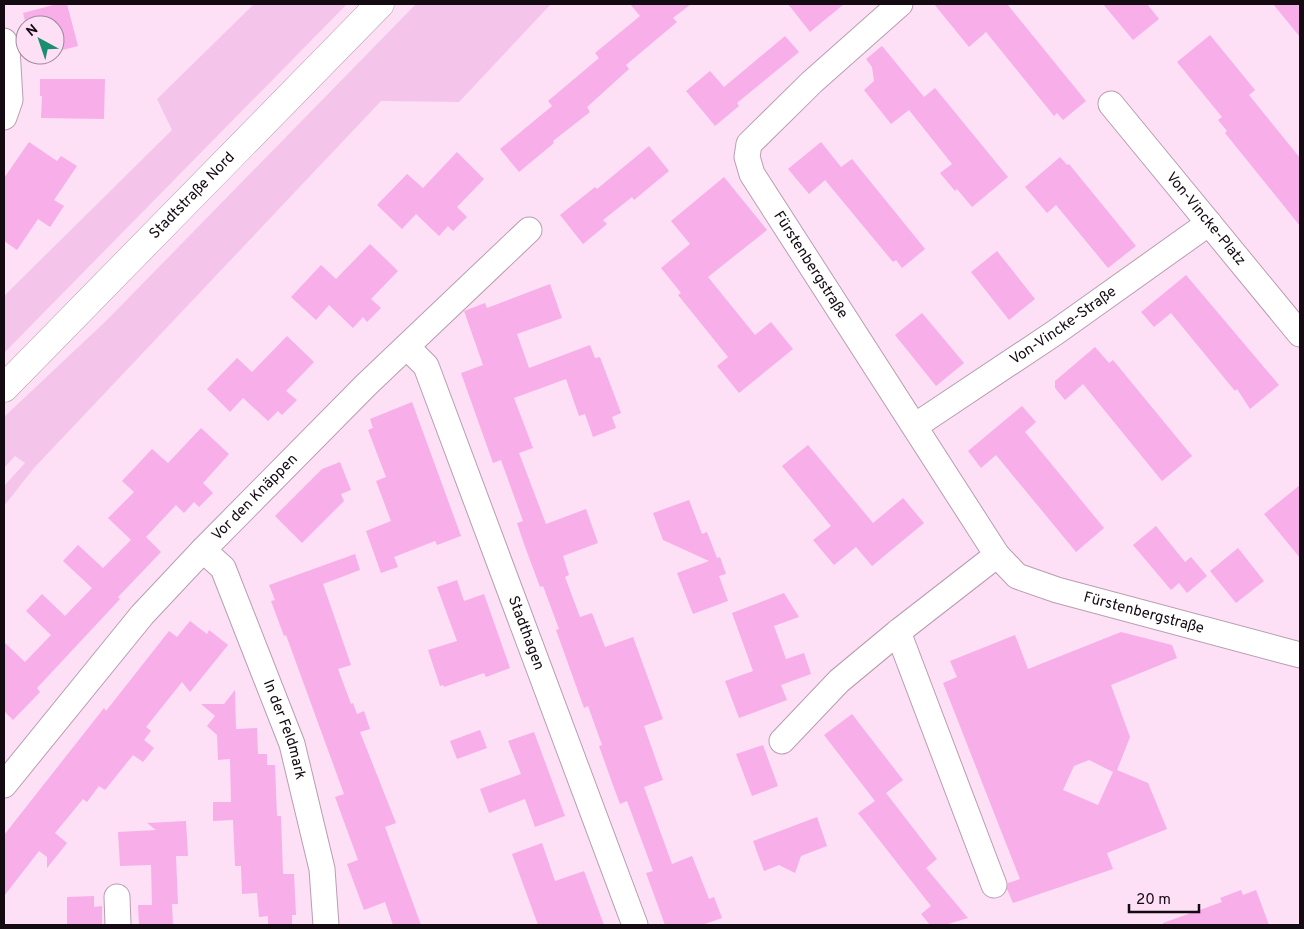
<svg xmlns="http://www.w3.org/2000/svg" width="1304" height="929" font-family="Overpass,sans-serif">
<style>
.green{fill:#f5c4ea}
.building{fill:#f8aee8;fill-rule:evenodd}
.lines{fill:none;stroke-linecap:round;stroke-linejoin:round}
.street-casing{stroke:#b99db2;stroke-width:27}
.secondary-casing{stroke:#b99db2;stroke-width:29}
.street{stroke:#fff;stroke-width:25}
.secondary{stroke:#fff;stroke-width:28}
.labels{text-anchor:middle;dominant-baseline:central;stroke-width:5;stroke-linejoin:round;paint-order:stroke}
.street-label{font-size:15px;fill:#140a12;stroke:#fde0f6}
</style>
<rect width="100%" height="100%" fill="#fde0f6"/>
<g class="green">
<polygon points="254,4 347,4 4,353 4,296 172,130 157,99"/>
<polygon points="416,4 551,4 459,102 381,101 34,468 4,506 4,486 25,463 15,456 4,468 4,417 107,320"/>
</g>
<g class="building">
<polygon points="57,4 67,4 78,46 55,52 55,25 26,25 23,13"/>
<polygon points="630,4 691,4 673,18 677,22 626,65 629,69 587,107 590,112 553,141 554,143 519,172 500,149 552,106 548,101 599,58 595,53 640,16"/>
<polygon points="788,4 844,4 810,32"/>
<polygon points="934,4 1007,4 1086,101 1063,120 1057,113 1054,116 986,32 969,47"/>
<polygon points="1103,4 1147,4 1159,19 1133,40"/>
<polygon points="1273,4 1300,4 1300,37"/>
<polygon points="1210,35 1255,90 1249,95 1300,158 1300,226 1225,133 1227,131 1218,120 1222,117 1177,62"/>
<polygon points="785,36 799,52 737,103 739,106 715,126 686,91 710,71 724,87"/>
<polygon points="882,46 924,97 935,88 1008,177 972,207 957,189 955,191 940,173 952,164 909,110 891,124 864,90 874,81 872,67 866,59"/>
<polygon points="40,79 105,79 104,119 41,118 42,96 40,96"/>
<polygon points="29,142 57,161 61,156 77,166 54,200 64,206 50,227 38,219 17,250 4,241 4,178"/>
<polygon points="821,142 841,167 852,159 925,249 902,268 896,260 893,262 825,180 809,194 788,169"/>
<polygon points="649,146 669,171 634,200 632,197 603,220 607,224 583,244 560,215 595,187 597,189"/>
<polygon points="457,152 484,179 457,207 467,217 453,231 448,226 439,236 416,214 402,229 377,205 407,174 423,188"/>
<polygon points="1060,157 1067,165 1069,164 1136,246 1108,268 1056,205 1047,213 1025,187"/>
<polygon points="724,177 767,230 708,277 755,335 771,322 793,349 739,393 717,366 728,357 678,295 681,293 661,268 690,244 671,221"/>
<polygon points="370,244 398,271 371,299 381,308 367,322 363,317 353,328 329,305 316,320 291,297 321,265 336,279"/>
<polygon points="997,251 1035,299 1009,320 971,272"/>
<polygon points="1186,275 1279,385 1250,409 1237,389 1235,391 1171,313 1154,327 1141,312"/>
<polygon points="550,284 562,318 517,334 529,368 590,345 595,358 600,357 621,413 612,417 616,428 593,437 585,414 579,416 566,379 514,398 533,448 519,453 546,524 586,509 598,543 563,556 569,575 565,577 580,617 592,613 605,647 633,637 663,719 644,726 663,780 644,787 672,864 692,856 709,899 714,897 722,918 702,925 665,925 646,873 653,871 627,801 620,804 614,788 599,746 602,745 588,706 584,708 556,630 559,629 543,586 540,587 524,544 517,523 523,521 501,460 493,463 461,373 483,365 464,311 485,303 487,308"/>
<polygon points="922,313 964,363 936,386 895,335"/>
<polygon points="287,336 314,362 286,391 297,400 282,415 278,411 268,421 243,398 230,412 207,389 237,358 252,372"/>
<polygon points="1095,347 1109,363 1113,360 1192,456 1162,481 1083,384 1065,400 1055,388 1055,381"/>
<polygon points="412,402 461,536 437,545 435,541 394,557 398,567 381,573 366,531 391,521 376,481 386,477 368,430 373,428 370,419"/>
<polygon points="1022,406 1036,422 1025,432 1104,528 1076,552 996,455 981,468 968,451"/>
<polygon points="201,428 229,454 203,483 213,493 199,507 194,502 184,513 176,505 146,537 161,552 118,597 120,599 37,688 40,692 13,720 4,711 4,642 25,662 51,635 26,611 42,594 65,616 92,588 63,561 78,545 103,568 131,540 108,518 134,492 122,481 152,449 168,463"/>
<polygon points="808,445 873,523 903,498 924,523 872,566 856,547 834,565 813,540 831,526 782,466"/>
<polygon points="340,462 351,490 341,494 344,501 302,543 275,516 322,469"/>
<polygon points="1300,485 1300,558 1264,514"/>
<polygon points="689,500 702,534 707,532 717,558 720,557 726,574 719,576 728,601 693,614 677,573 709,561 663,540 653,513"/>
<polygon points="1156,526 1185,562 1191,557 1207,576 1187,593 1179,583 1171,590 1133,545"/>
<polygon points="1238,548 1264,581 1236,603 1210,571"/>
<polygon points="355,554 360,570 323,584 351,665 338,669 351,704 353,703 357,714 364,711 370,729 360,732 396,823 385,827 421,925 393,925 385,902 364,910 347,864 358,860 335,797 344,794 286,635 284,636 271,601 275,600 269,585"/>
<polygon points="457,580 464,601 484,594 510,668 486,677 484,673 444,687 443,685 440,686 428,650 457,641 437,587"/>
<polygon points="784,593 799,617 774,626 786,659 804,653 811,674 781,685 787,700 739,718 725,681 753,671 732,613"/>
<polygon points="190,621 207,634 209,630 228,645 190,692 182,682 146,727 151,731 144,740 154,748 143,762 133,755 105,790 99,786 87,802 83,799 55,833 67,843 47,868 47,857 39,851 4,896 4,835 104,708 106,711 169,631 177,637"/>
<path d="M 1121,632 L 1172,645 L 1177,658 L 1111,685 L 1130,737 L 1117,770 L 1148,783 L 1167,829 L 1107,853 L 1113,869 L 1013,903 L 1007,889 L 1008,883 L 1020,879 L 943,683 L 957,677 L 950,661 L 1015,635 L 1028,669 ZM 1089,760 L 1113,772 L 1098,805 L 1063,790 L 1074,766 Z"/>
<polygon points="235,690 236,729 257,728 258,754 267,754 267,765 275,765 277,816 281,816 283,874 294,874 296,915 292,915 292,925 268,925 268,916 259,917 257,893 242,894 241,866 235,866 233,820 213,821 213,802 231,802 230,759 218,760 217,735 207,726 215,716 201,704 224,704"/>
<polygon points="852,714 903,780 886,793 937,859 926,868 968,918 945,925 930,925 921,914 931,906 858,813 875,801 824,735"/>
<polygon points="480,730 487,748 457,759 450,741"/>
<polygon points="534,732 565,816 535,827 525,799 489,813 480,789 521,774 508,741"/>
<polygon points="763,745 778,786 752,796 736,754"/>
<polygon points="817,817 827,846 801,856 795,873 779,865 764,871 753,841"/>
<polygon points="186,821 188,856 176,856 178,904 172,904 173,925 139,925 138,905 152,905 151,865 120,866 118,832 156,830 147,823"/>
<polygon points="542,843 555,881 584,871 604,925 538,925 512,854"/>
<polygon points="1241,890 1243,895 1256,890 1269,925 1163,925 1163,923 1222,902 1220,898"/>
<polygon points="94,896 94,907 102,906 102,925 67,925 67,897"/>
</g>
<g class="lines">
<g class="street-casing">
<g id="street">
<path id="s1" d="M 900,4 L 812,82 L 749,144 L 747,157 L 752,174 L 997,555 L 1017,576 L 1057,590 L 1300,655"/>
<polyline points="4,41 7,48 10,100 4,117"/>
<path id="s2" d="M 1111,104 L 1300,334"/>
<path id="s3" d="M 407,347 L 426,366 L 635,925"/>
<path id="s4" d="M 915,426 L 1056,332 L 1209,223"/>
<path id="s5" d="M 203,550 L 223,568 L 292,744 L 322,869 L 326,925"/>
<polyline points="898,632 994,885"/>
<polyline points="782,741 839,681 898,632 997,555"/>
<path id="s6" d="M 4,785 L 142,615 L 203,550 L 366,385 L 529,230"/>
<polyline points="117,897 118,925"/>
</g>
</g>
<g class="secondary-casing">
<g id="secondary">
<path id="s7" d="M 4,388 L 380,4"/>
</g>
</g>
<use href="#street" class="street"/>
<use href="#secondary" class="secondary"/>
</g>
<g class="labels">
<g class="street-label">
<text stroke="none"><textPath href="#s7" startOffset="269">Stadtstraße Nord</textPath></text>
<text stroke="none"><textPath href="#s2" startOffset="149">Von-Vincke-Platz</textPath></text>
<text stroke="none"><textPath href="#s1" startOffset="345">Fürstenbergstraße</textPath></text>
<text stroke="none"><textPath href="#s4" startOffset="179">Von-Vincke-Straße</textPath></text>
<text stroke="none"><textPath href="#s6" startOffset="382">Vor den Knäppen</textPath></text>
<text stroke="none"><textPath href="#s1" startOffset="851">Fürstenbergstraße</textPath></text>
<text stroke="none"><textPath href="#s3" startOffset="312">Stadthagen</textPath></text>
<text stroke="none"><textPath href="#s5" startOffset="200">In der Feldmark</textPath></text>
</g>
</g>
<rect width="1304" height="929" fill="none" stroke="#140a12" stroke-width="10"/>
<g transform="translate(40 40) rotate(320)"><circle r="24" fill="#fde0f6" stroke="#a08a9b"/>
<path d="M0-4L9 19L0 12L-9 19Z" fill="#1b8e6f"/>
<text y="-8" font-size="14" font-weight="bold" text-anchor="middle" fill="#140a12">N</text>
</g>
<path d="M1129 904v8h70v-8" fill="none" stroke="#140a12" stroke-width="2.5"/>
<text x="1136" y="904" font-size="15" fill="#140a12" stroke="#fde0f6" stroke-width="4" paint-order="stroke">20 m</text>
</svg>
